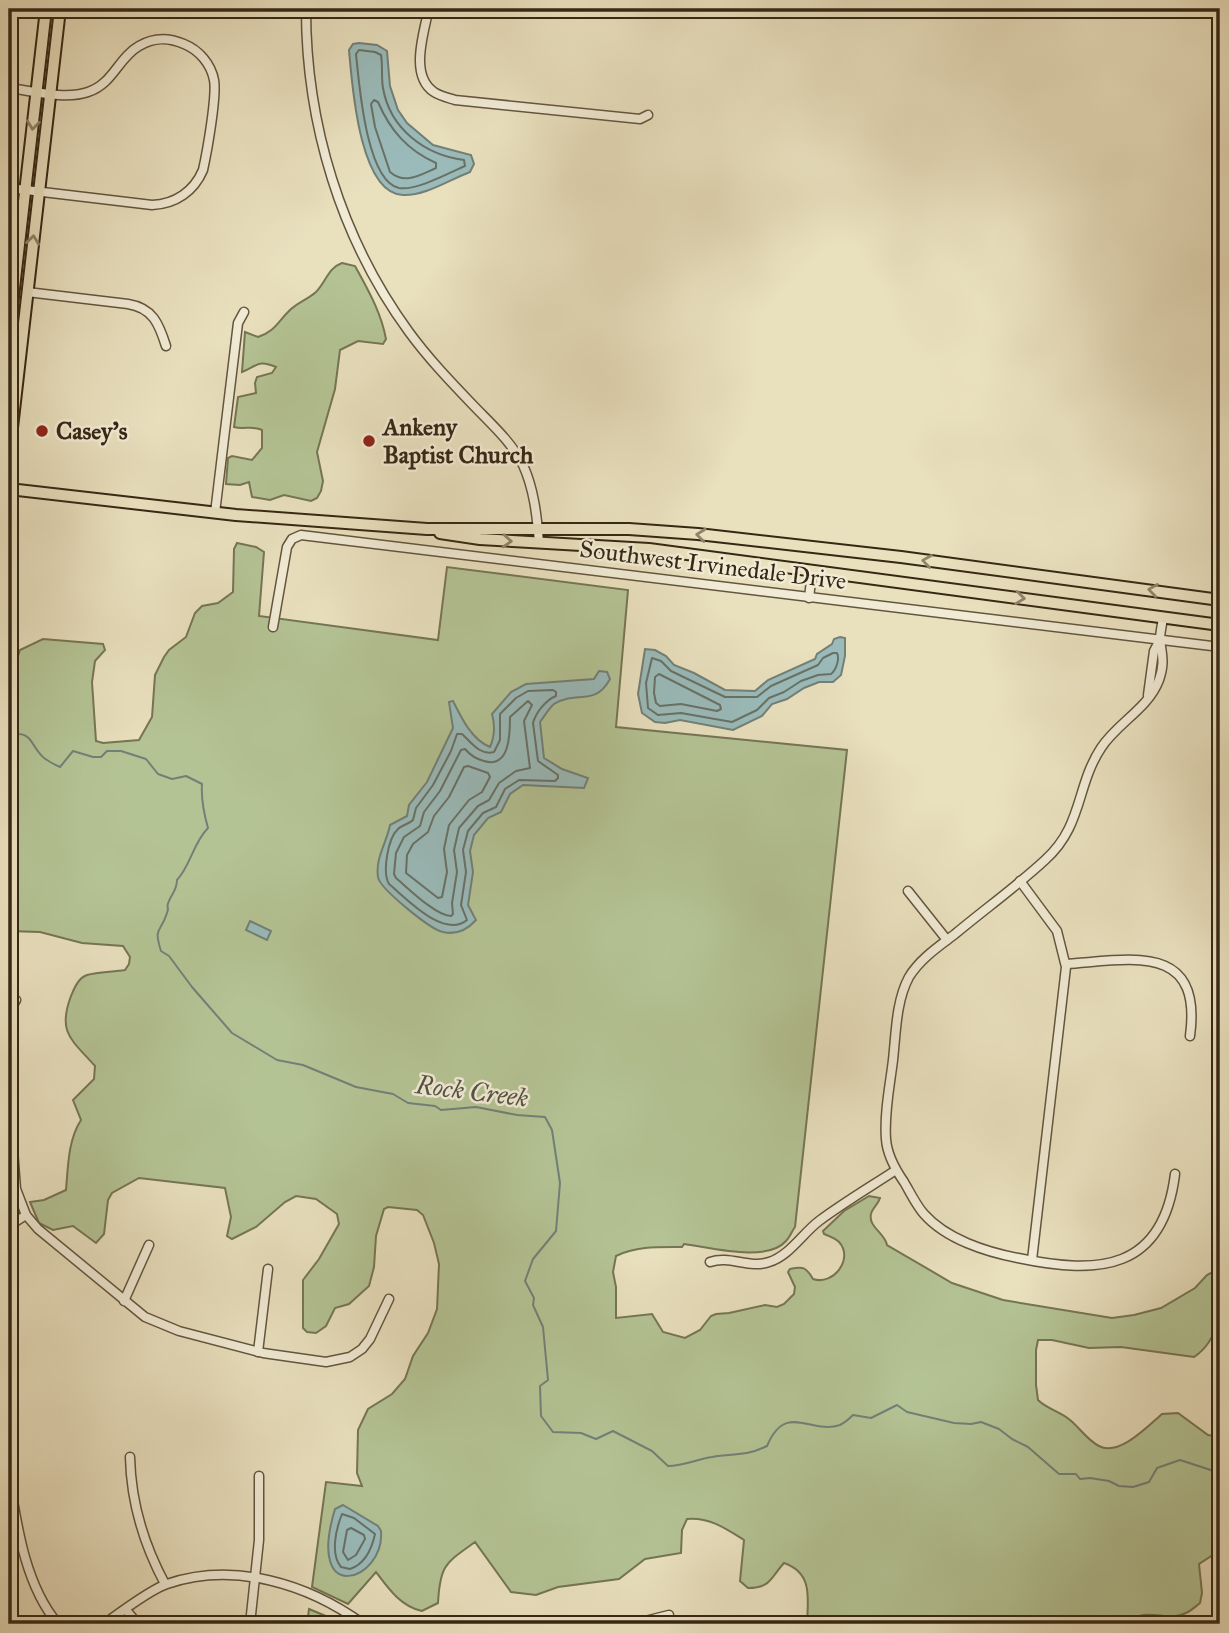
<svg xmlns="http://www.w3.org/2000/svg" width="1229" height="1633" font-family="'IM FELL Great Primer',serif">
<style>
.green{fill:#b4c394;stroke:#757554;stroke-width:2}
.water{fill:#9abbba;stroke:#728078;stroke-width:2}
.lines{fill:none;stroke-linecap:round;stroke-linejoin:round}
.shore{stroke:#687167;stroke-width:2}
.stream{stroke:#728078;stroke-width:2}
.minor-casing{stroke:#63553e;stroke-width:11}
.major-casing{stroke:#362714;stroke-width:14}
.minor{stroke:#f1ebd5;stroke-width:8}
.major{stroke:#e9e0be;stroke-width:10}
.oneway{stroke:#908469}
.poi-dot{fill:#8f2418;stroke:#f1ebd5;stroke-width:2.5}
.labels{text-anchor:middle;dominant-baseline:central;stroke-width:5;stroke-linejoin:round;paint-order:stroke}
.poi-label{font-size:24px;font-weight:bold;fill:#362714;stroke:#f1ebd5;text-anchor:start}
.street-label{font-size:24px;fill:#362714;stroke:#f1ebd5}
.water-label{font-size:26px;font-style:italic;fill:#545346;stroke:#f1ebd5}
</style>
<rect width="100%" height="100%" fill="#e9e0be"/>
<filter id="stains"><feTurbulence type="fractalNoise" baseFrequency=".00286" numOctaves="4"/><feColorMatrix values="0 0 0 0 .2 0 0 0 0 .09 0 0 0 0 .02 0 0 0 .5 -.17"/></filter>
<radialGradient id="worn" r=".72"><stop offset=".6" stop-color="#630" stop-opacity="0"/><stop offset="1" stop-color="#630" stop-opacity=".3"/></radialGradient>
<g class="green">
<path d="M 342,263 L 355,266 C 368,290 381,312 386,339 L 383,344 L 358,341 L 340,350 L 335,389 L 317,452 L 323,481 L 321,491 L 317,498 L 311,501 L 284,495 L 270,500 L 252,497 L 249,482 L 240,485 L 226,484 L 228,458 L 232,456 L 252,460 L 262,448 L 262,430 C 252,425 244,430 234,427 L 238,397 L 256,393 L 255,383 L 257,377 L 272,373 L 276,367 C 258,359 257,366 242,372 L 245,332 L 258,337 C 275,331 277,323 288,312 C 296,303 307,300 316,292 C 326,282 328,268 342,263 Z"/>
<path d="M 237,543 L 256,547 L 264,552 L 259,616 L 438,640 L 447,567 L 628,590 L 616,727 L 847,750 L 795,1227 C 792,1231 790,1237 786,1241 C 767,1263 709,1247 684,1244 L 682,1247 C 659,1247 636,1246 616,1256 L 613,1272 L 616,1287 L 616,1318 L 652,1314 L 663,1332 L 685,1338 L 700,1330 L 711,1316 L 716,1314 L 729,1313 L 765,1305 L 777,1307 L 784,1304 L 794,1294 L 795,1287 L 788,1272 L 790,1269 C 803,1266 806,1267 813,1279 C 834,1286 854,1258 839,1242 C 835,1238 829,1236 824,1234 L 823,1231 L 844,1211 L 869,1196 L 880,1198 C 878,1205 872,1208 871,1214 C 868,1227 885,1233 887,1245 L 952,1283 L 1003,1300 L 1112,1318 L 1134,1315 L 1161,1308 L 1195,1288 L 1207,1275 L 1220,1268 C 1220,1300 1224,1337 1194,1357 L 1121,1347 L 1089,1348 L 1052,1340 L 1038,1340 L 1036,1350 L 1036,1385 L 1038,1400 C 1047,1409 1061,1412 1070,1420 C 1080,1428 1087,1440 1099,1446 C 1119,1457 1148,1426 1162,1414 L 1178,1413 L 1208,1435 L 1220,1437 L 1220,1554 L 1213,1555 L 1199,1564 L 1202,1593 L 1200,1603 C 1196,1606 1191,1611 1186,1613 C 1165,1624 1149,1604 1124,1624 L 807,1624 C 808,1598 813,1573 784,1563 C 770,1578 771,1588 748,1588 L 740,1581 L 744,1540 C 725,1528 709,1517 687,1519 L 682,1530 L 681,1553 L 645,1559 L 619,1579 L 558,1587 L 536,1595 L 511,1592 L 475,1542 C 446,1563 440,1564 438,1603 L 422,1611 C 401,1607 388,1588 376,1572 L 348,1604 L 312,1587 L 326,1482 L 362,1486 L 357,1473 L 358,1430 L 368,1409 L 392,1394 L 405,1379 L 413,1356 L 428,1333 L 437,1309 L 439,1264 L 434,1243 L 423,1215 L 417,1210 L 388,1207 L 384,1209 L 376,1236 L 374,1267 L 369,1286 L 349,1304 L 335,1308 L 326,1326 L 316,1333 L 307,1332 L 303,1328 L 303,1280 L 319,1259 L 339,1224 L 337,1214 L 316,1199 L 296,1196 L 285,1202 L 256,1227 L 232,1239 L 227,1236 L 231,1217 L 225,1188 L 139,1178 L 112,1193 L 108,1200 L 104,1234 L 96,1243 L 73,1226 L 53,1230 L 39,1223 L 30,1202 L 44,1200 L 66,1190 C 68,1167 68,1140 81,1120 L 73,1100 L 94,1079 L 95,1066 C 72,1040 57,1033 71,996 C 74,989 78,978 87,975 C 98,972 113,972 125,970 L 129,964 L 130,957 L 123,946 L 82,943 L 40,932 L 9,931 L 9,667 L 17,659 L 20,650 L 43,639 L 103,644 L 105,650 L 95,661 L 92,682 L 96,741 L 103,743 L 139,740 L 152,717 L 155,675 L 164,657 L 169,650 L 186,637 L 195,613 L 202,606 L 218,603 L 233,592 L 234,549 Z"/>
<polygon points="309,1609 345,1624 307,1624"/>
</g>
<g class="water">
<path d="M 359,43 L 377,45 L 387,51 L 390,86 L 398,110 L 407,123 L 433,145 L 471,155 L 474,164 L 470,172 C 449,180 425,196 403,195 C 359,194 352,83 349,50 L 353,44 Z"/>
<polygon points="840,637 845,638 845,656 841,675 833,682 819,682 804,688 787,699 772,704 762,716 733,730 680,720 665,723 655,722 642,713 638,694 645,649 655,650 666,656 674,665 694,673 725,690 755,691 768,680 815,659 817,654 832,644 834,639"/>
<path d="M 599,671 L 607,672 L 610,679 C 595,707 576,690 554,704 C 549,708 544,717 540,722 L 544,758 L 562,769 L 588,778 L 584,788 L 523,785 L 510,794 L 501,812 L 488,818 L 474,835 L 470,851 L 473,872 L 468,905 L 476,920 C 467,930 456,935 443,932 C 431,930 379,888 378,877 C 375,858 387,842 390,825 L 407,816 L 409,805 L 427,782 L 453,728 L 449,702 L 453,701 C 462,719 472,740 490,747 C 495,736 495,725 492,714 L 511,692 L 526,684 L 594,679 Z"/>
<polygon points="250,921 271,931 267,940 246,930"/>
<path d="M 343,1505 L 378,1526 L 381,1531 C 385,1581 305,1608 335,1509 Z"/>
</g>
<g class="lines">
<g class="shore">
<path d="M 359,50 L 375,52 L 381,55 C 383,66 381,77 383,88 C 390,129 425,155 464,160 L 465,166 C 449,173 416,191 399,188 C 366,181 359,82 356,54 Z"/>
<path d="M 374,100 L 378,102 C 390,130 407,150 436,163 L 436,168 C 420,175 405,185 390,172 L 375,127 L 371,104 Z"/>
<path d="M 833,653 L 837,653 C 840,659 836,670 831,674 L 818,675 L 801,681 L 784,692 L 769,698 L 757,710 L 732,722 L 681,713 L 658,715 L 648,708 L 646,683 L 652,658 L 661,661 L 671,671 L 725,697 L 757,697 L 771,686 L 818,665 L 823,658 Z"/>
<polygon points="659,674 720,705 721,709 717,711 681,704 660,706 656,703 654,693 655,677"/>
<path d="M 528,691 L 553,690 L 556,692 L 556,696 C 546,700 536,712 533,723 L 538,761 L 558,775 L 558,778 L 555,781 L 519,780 L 505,789 L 496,807 L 483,813 L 468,831 L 463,850 L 466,872 L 461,905 L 467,920 C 444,939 407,899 389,884 C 382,872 388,838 398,829 C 402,825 409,824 413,820 L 416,808 L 433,785 L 451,751 L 457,734 L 462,734 C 471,742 480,756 494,752 L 500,740 L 500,714 L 516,698 Z"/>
<path d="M 528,701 L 532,705 L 524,721 L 530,768 L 516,771 L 499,783 L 489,800 L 478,806 L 459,828 L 454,850 L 457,872 L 452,903 L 453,914 L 451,916 C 436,916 408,888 396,878 L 394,874 L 396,853 L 404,837 L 420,826 L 424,812 L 440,791 L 461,750 L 465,749 C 470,755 476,759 484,761 C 510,769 510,733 510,717 Z"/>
<polygon points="468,766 488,773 490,777 482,792 469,800 449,825 444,849 447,872 442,897 438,898 406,873 407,855 413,844 428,832 434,816 449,797 464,767"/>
<path d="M 342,1514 L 354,1518 L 375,1534 C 372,1548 365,1564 350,1569 L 341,1567 C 330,1554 336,1529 342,1514 Z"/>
<polygon points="351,1528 364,1535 365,1539 356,1555 348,1560 343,1552 347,1530"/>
</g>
<g class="stream">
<path d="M 9,737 L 11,734 C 33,732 30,744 41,755 C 44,759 55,765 60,767 L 73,751 L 93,757 L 101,757 L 107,751 L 121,751 L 146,759 L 158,774 L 172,779 L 186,776 L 202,784 C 201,798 204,814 208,828 C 193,843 191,865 177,880 C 177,890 172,893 169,901 C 165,910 170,904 167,913 C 161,933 153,926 161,951 L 169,956 L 192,987 L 232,1033 L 277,1060 L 303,1065 L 356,1087 L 393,1094 L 408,1103 L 435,1106 L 441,1110 L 476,1107 L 517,1115 L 545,1117 L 552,1130 L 560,1183 L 556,1231 L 533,1259 L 525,1281 L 534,1298 L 533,1305 L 543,1327 L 548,1380 L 540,1386 L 541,1416 L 553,1432 L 581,1433 L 596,1439 L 613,1431 L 652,1451 L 668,1466 C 684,1466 697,1459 712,1457 C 734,1453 745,1457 767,1446 C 786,1401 810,1435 840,1425 C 844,1423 850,1418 853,1415 L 871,1418 L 897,1405 L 907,1412 L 954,1423 L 971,1424 L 981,1422 L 999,1429 L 1012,1439 L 1028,1447 L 1059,1474 L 1076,1474 L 1080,1479 L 1090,1478 L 1109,1481 L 1119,1486 L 1133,1487 L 1149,1482 L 1157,1468 L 1180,1460 L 1220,1473"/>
<polyline points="9,745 9,758"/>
</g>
<g class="minor-casing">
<g id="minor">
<path d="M 306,9 C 306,124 341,239 409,332 C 428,358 450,381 472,404 C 490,423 511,441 523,465 C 534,489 537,516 539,543"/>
<path d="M 428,12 C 423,36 410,76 434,92 C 440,96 449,98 455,100 L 640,119 L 648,115"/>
<path d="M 9,88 C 33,91 65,100 88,92 C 113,84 118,58 139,46 C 154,37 168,37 184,44 C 199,50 211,64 214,80 C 217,96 207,152 203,170 C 194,191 176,204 152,205 L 9,188"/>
<path d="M 27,292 L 128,304 C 153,308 159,324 166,346"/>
<polyline points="215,513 238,323 244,312"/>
<polyline points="809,598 812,572"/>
<path d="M 1163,618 C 1162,625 1160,633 1160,639 C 1162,656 1165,663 1159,680 C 1148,709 1117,723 1101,748 C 1076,786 1083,826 1045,860 C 1017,886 985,909 955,934 C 938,947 920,959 909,977 C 896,1001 896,1033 893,1060 C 890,1085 884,1113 886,1139 C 887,1155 895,1169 904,1182 C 910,1192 916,1205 924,1214 C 946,1239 986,1252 1018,1258 C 1099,1275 1163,1271 1175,1174"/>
<polyline points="273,627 287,547 292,539 301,535 1220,647"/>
<polyline points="1148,695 1154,651 1160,640"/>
<polyline points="1020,881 1057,931 1066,967 1032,1260"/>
<polyline points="908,891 947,940"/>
<path d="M 1066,964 C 1129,960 1203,941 1190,1036"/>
<polyline points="9,1012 16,1000"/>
<polyline points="9,1098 16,1189 26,1215 38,1229 145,1317 179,1331 263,1353 326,1362 350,1357 362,1349 370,1339 389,1299"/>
<polyline points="9,1226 26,1215"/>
<path d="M 710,1262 C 730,1255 749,1269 769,1262 C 789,1256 802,1234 819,1221 C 843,1203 870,1187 896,1170"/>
<polyline points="124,1301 149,1245"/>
<polyline points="258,1352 268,1269"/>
<path d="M 130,1457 C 131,1503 143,1543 165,1584"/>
<path d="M 9,1476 C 17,1526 25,1585 58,1624"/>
<polyline points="126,1610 138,1624"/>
<path d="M 104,1624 C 118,1614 151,1589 167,1584 C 234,1561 308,1584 363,1624"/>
<polyline points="250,1624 259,1540 259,1476"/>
<polyline points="643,1624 649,1620 669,1615"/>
</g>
</g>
<g class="major-casing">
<g id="major">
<polyline points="9,332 46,9"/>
<polyline points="9,454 60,9"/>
<polyline points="9,489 236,515 427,529 629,529 698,534 901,557 1220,600"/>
<polyline points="440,533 480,539 649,549 1220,625"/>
</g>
</g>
<use href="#minor" class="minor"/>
<use href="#major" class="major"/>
</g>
<defs><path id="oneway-chevron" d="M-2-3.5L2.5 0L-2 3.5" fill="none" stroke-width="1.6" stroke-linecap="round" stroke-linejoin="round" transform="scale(1.75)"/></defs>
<g class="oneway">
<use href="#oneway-chevron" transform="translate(33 125) rotate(97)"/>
<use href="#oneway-chevron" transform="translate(33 240) rotate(-83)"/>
<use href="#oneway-chevron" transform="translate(701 535) rotate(-174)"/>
<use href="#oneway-chevron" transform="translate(507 541) rotate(4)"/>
<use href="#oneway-chevron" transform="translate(927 561) rotate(-172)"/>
<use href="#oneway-chevron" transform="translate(1153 590) rotate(-172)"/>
<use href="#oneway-chevron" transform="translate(1020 598) rotate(7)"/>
</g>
<g class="poi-dot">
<circle cx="42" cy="431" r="7"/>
<circle cx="369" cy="441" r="7"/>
</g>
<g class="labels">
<g class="poi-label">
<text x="383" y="427">Ankeny<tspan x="383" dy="28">Baptist Church</tspan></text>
<text x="56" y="431">Casey's</text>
</g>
<g class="street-label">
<text transform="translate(713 565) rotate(7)">Southwest Irvinedale Drive</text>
</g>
<g class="water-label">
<text transform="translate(472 1091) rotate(7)">Rock Creek</text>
</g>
</g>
<rect width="1229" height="1633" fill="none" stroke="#e9e0be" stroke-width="35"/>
<rect x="10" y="10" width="1208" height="1612" fill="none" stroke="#362714" stroke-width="3.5"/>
<rect x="18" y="18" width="1194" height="1598" fill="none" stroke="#362714" stroke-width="2"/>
<rect width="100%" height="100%" filter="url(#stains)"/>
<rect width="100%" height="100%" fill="url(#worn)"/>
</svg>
